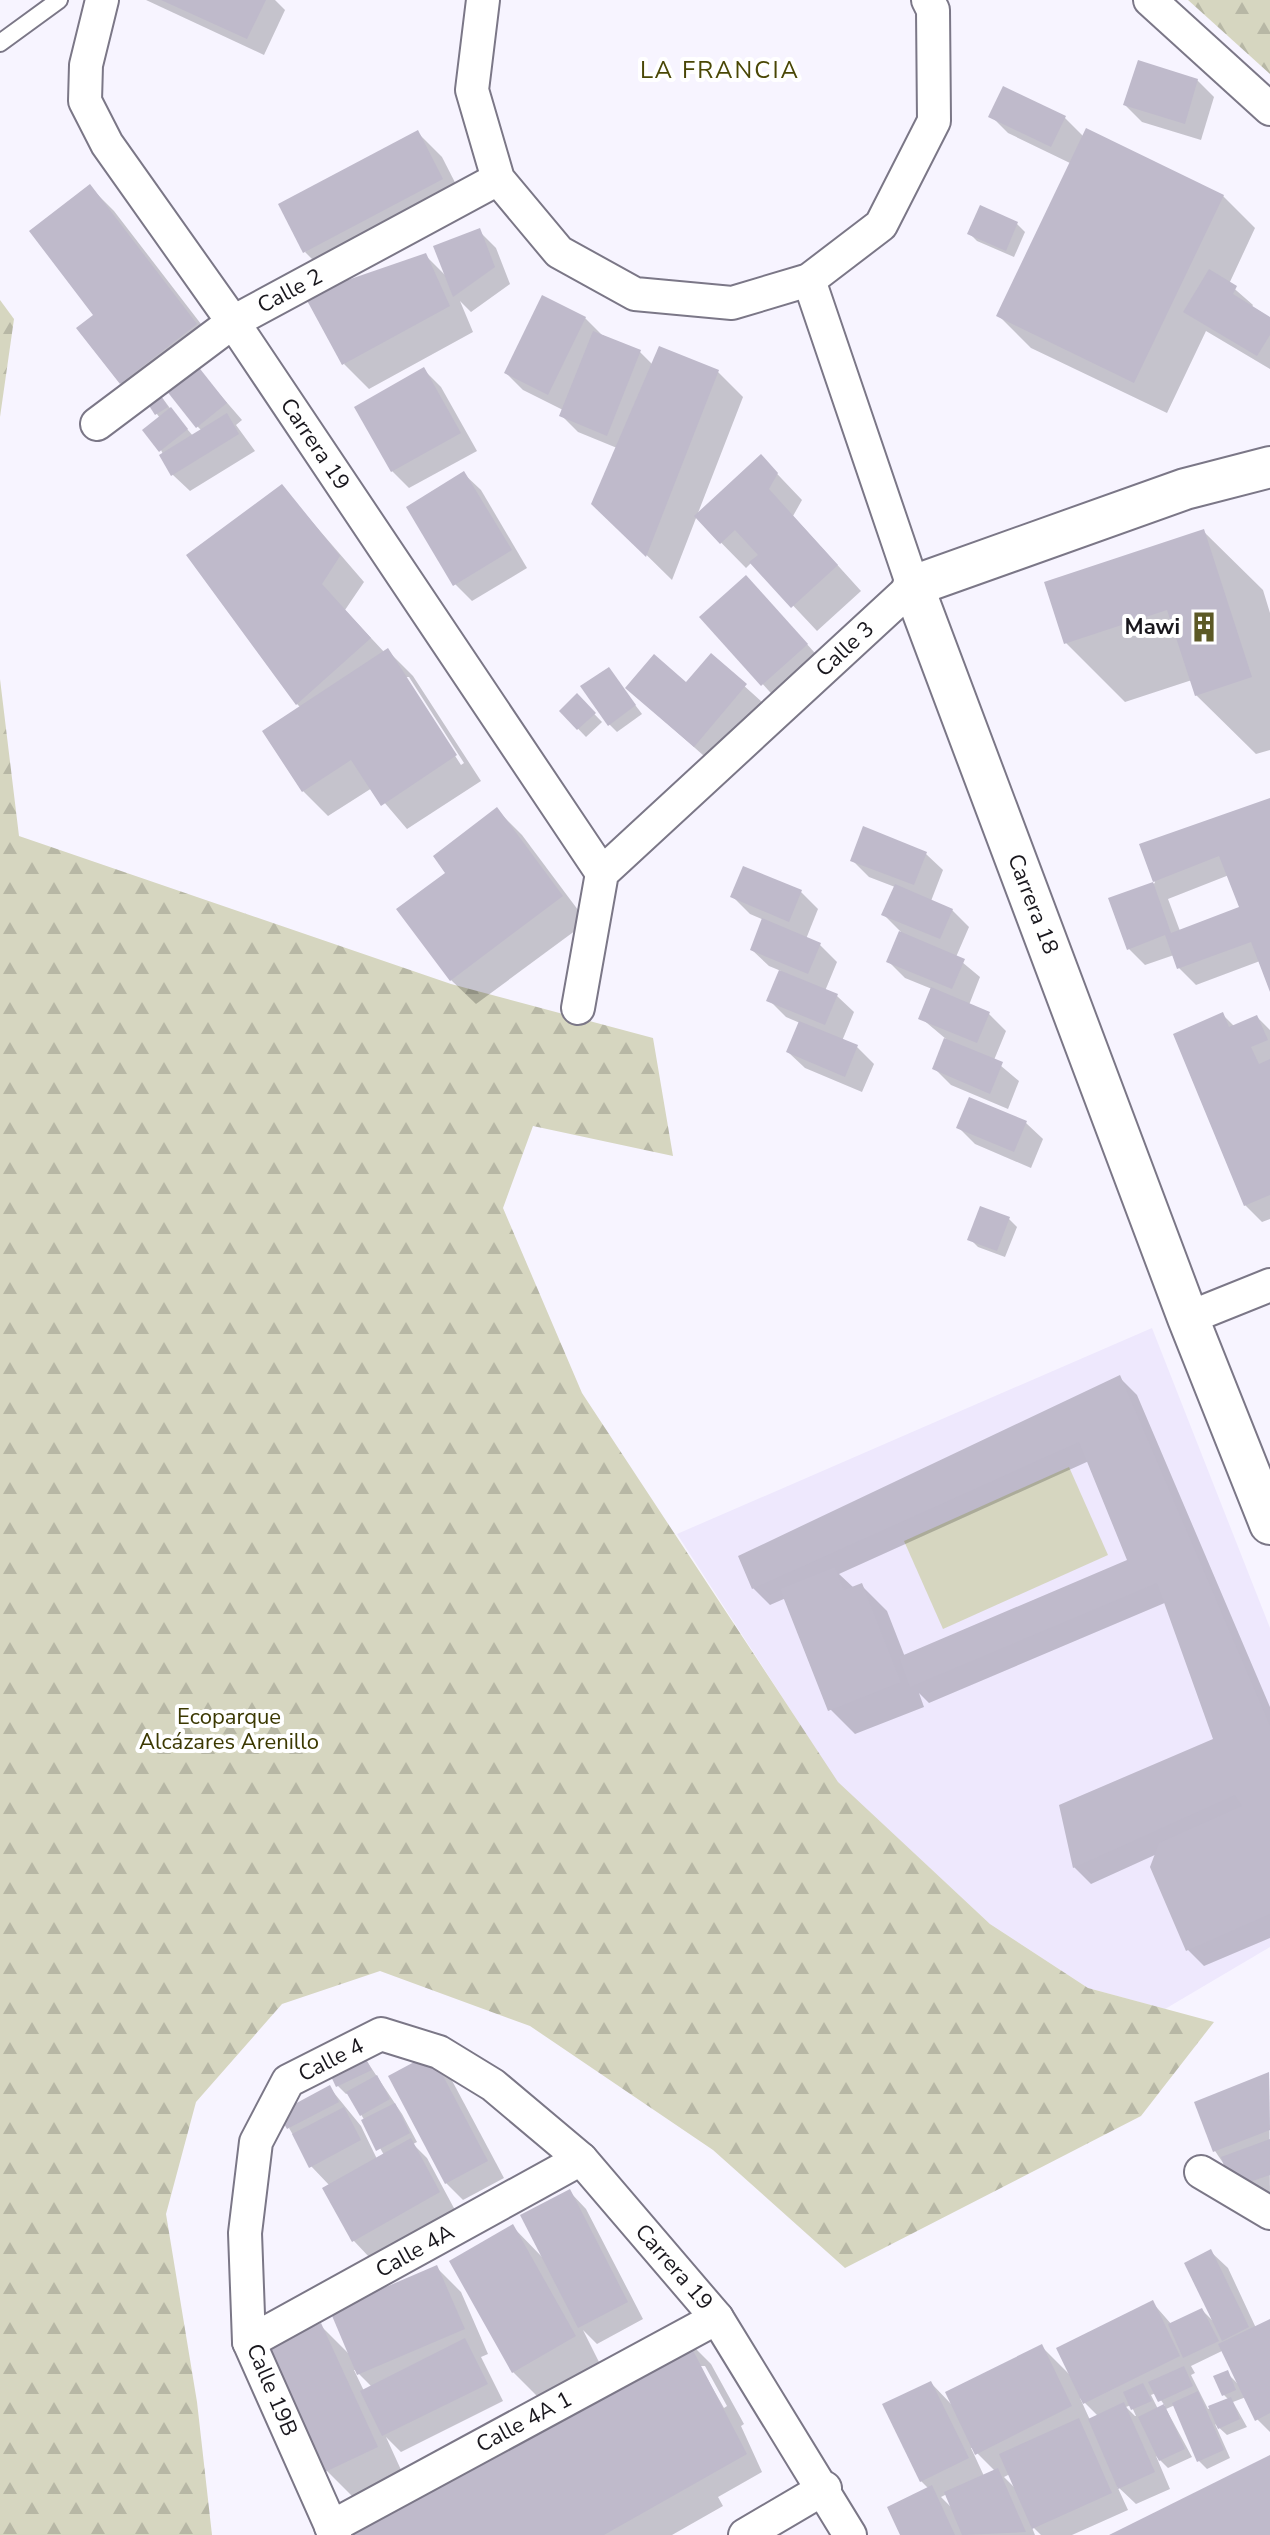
<svg xmlns="http://www.w3.org/2000/svg" width="1270" height="2535" font-family="'Nunito Sans',sans-serif">
<style>
.built{fill:#eee8fd}
.forest{fill:url(#forest-firs)}
.garden{fill:#d6d6c0}
.shadow{fill:#0003;fill-rule:evenodd}
.building{fill:#bfbacb;fill-rule:evenodd}
.lines{fill:none;stroke-linecap:round;stroke-linejoin:round}
.service-casing{stroke:#7b7787;stroke-width:20}
.minor-casing{stroke:#7b7787;stroke-width:36}
.tertiary-casing{stroke:#7b7787;stroke-width:44}
.service{stroke:#fff;stroke-width:16}
.minor{stroke:#fff;stroke-width:32}
.tertiary{stroke:#fff;stroke-width:40}
.labels{text-anchor:middle;dominant-baseline:central;stroke-width:8;stroke-linejoin:round;paint-order:stroke}
.street-label{font-size:22px;fill:#19171d;stroke:#fff}
.poi-label{font-size:22px;font-weight:bold;fill:#19171d;stroke:#fff;text-anchor:end}
.park-label{font-size:22px;fill:#3b3801;stroke:#fff}
.neighbourhood-label{font-size:24px;letter-spacing:2px;fill:#4a4705;stroke:#fff}
</style>
<defs>
<pattern id="forest-firs" width="22" height="20" patternUnits="userSpaceOnUse" patternTransform="scale(2)"><rect width="22" height="20" fill="#d6d6c0"/><path d="M5 1l3.5 6h-7zM16 11l3.5 6h-7z" fill="#b7b7a5"/></pattern>
</defs>
<rect width="100%" height="100%" fill="#f7f4ff"/>
<polygon class="built" points="1152,1328 1270,1628 1270,1947 1165,2009 1088,1988 990,1924 837,1782 677,1534"/>
<g class="forest">
<polygon points="1188,0 1270,0 1270,74"/>
<polygon points="0,300 14,319 0,417"/>
<polygon points="0,679 19,836 451,984 653,1038 673,1156 533,1126 503,1208 582,1393 838,1782 990,1924 1088,1988 1214,2022 1141,2116 845,2268 713,2150 530,2026 380,1971 282,2004 196,2102 166,2214 197,2402 212,2535 0,2535"/>
</g>
<polygon class="garden" points="1069,1467 1108,1555 943,1629 904,1541"/>
<g class="shadow">
<polygon points="146,0 275,0 285,10 264,55"/>
<polygon points="1197,80 1214,97 1201,140 1142,122 1125,105"/>
<polygon points="991,116 1065,118 1084,137 1223,196 1255,228 1229,284 1253,305 1251,308 1270,319 1270,369 1206,331 1167,413 1031,348 999,316 1072,164 1008,133"/>
<polygon points="417,132 442,157 466,204 330,277 305,252"/>
<path d="M 90,187 L 114,211 L 221,350 L 197,368 L 242,420 L 236,425 L 255,451 L 190,491 L 173,475 L 161,450 L 160,418 L 150,405 L 146,408 L 121,383 L 79,328 L 96,315 ZM 168,391 L 198,427 L 202,431 L 193,436 L 172,411 L 161,396 Z"/>
<polygon points="1017,224 1025,232 1014,257 977,241 969,233"/>
<polygon points="479,231 496,248 510,284 471,312 460,301 473,332 369,389 344,364 425,255 448,278"/>
<polygon points="585,318 602,335 640,352 653,365 718,372 743,397 672,580 619,528 617,448 578,432 561,415 563,410 523,390 506,373"/>
<polygon points="424,370 441,387 477,451 409,488 392,471"/>
<polygon points="761,457 802,500 793,516 861,591 817,631 752,562 746,568 696,517"/>
<polygon points="464,474 481,490 527,568 472,601 455,584"/>
<path d="M 282,487 L 364,582 L 345,610 L 385,653 L 388,651 L 413,676 L 481,781 L 407,829 L 372,788 L 328,816 L 303,791 L 301,708 L 297,704 ZM 404,677 L 409,677 L 464,763 L 461,765 Z"/>
<polygon points="1203,531 1263,590 1270,613 1270,750 1256,754 1196,695 1192,680 1125,702 1066,643"/>
<polygon points="762,594 823,662 779,702 702,617"/>
<polygon points="711,656 762,702 712,763 627,688 686,685"/>
<polygon points="608,669 642,714 617,732 609,724"/>
<polygon points="577,696 602,722 586,737 561,711"/>
<path d="M 1270,800 L 1270,987 L 1260,961 L 1196,985 L 1179,968 L 1174,955 L 1145,965 L 1128,948 L 1111,900 L 1155,883 L 1141,845 ZM 1229,875 L 1244,915 L 1180,931 L 1168,899 Z"/>
<polygon points="497,810 522,835 587,922 476,1004 451,980"/>
<polygon points="926,854 943,870 931,901 952,910 969,927 956,957 980,977 969,1005 989,1014 1006,1031 994,1060 1019,1081 1008,1109 951,1085 934,1068 946,1039 921,1018 932,989 905,978 889,962 901,932 884,915 895,887 869,877 852,860"/>
<polygon points="801,892 818,909 806,939 820,945 837,962 825,991 837,996 854,1012 842,1041 857,1047 874,1064 862,1092 805,1068 788,1052 800,1023 786,1017 769,1000 781,971 769,966 752,950 764,920 750,914 733,897"/>
<polygon points="1223,1015 1234,1026 1257,1017 1270,1030 1270,1219 1262,1222 1245,1205"/>
<polygon points="1026,1123 1043,1139 1031,1168 975,1144 958,1127"/>
<polygon points="1009,1219 1017,1227 1005,1257 978,1247 970,1239"/>
<path d="M 1120,1378 L 1137,1395 L 1270,1707 L 1270,1938 L 1204,1966 L 1187,1949 L 1157,1854 L 1091,1884 L 1074,1867 L 1216,1740 L 1167,1602 L 929,1703 L 919,1693 L 924,1707 L 855,1734 L 830,1709 L 786,1598 L 770,1605 L 753,1588 ZM 1089,1461 L 1130,1561 L 905,1657 L 887,1611 L 862,1586 L 854,1588 L 839,1574 Z"/>
<polygon points="362,2054 402,2114 417,2142 413,2144 427,2158 455,2210 370,2258 354,2241 330,2186 311,2166 289,2128 330,2088 361,2126 377,2159 384,2155 349,2093 346,2094 338,2086 330,2071"/>
<polygon points="431,2056 448,2073 504,2178 463,2200 446,2183 391,2077"/>
<polygon points="1269,2075 1270,2197 1251,2204 1215,2151 1197,2104"/>
<polygon points="570,2192 586,2209 643,2319 597,2344 583,2330 599,2362 538,2397 513,2372 513,2227 543,2258"/>
<path d="M 1211,2252 L 1228,2268 L 1256,2328 L 1270,2321 L 1270,2432 L 1257,2419 L 1246,2397 L 1233,2402 L 1247,2427 L 1227,2435 L 1215,2424 L 1230,2458 L 1207,2469 L 1199,2461 L 1175,2405 L 1166,2409 L 1192,2457 L 1168,2468 L 1156,2456 L 1170,2489 L 1136,2504 L 1117,2486 L 1128,2510 L 1072,2535 L 1041,2535 L 1031,2525 L 1035,2535 L 903,2535 L 929,2489 L 921,2481 L 931,2383 L 952,2405 L 1042,2347 L 1071,2376 L 1152,2302 L 1172,2325 L 1202,2310 L 1214,2322 ZM 1224,2350 L 1240,2386 L 1227,2373 L 1224,2395 L 1229,2400 L 1208,2409 L 1191,2375 L 1195,2373 L 1191,2366 ZM 1156,2393 L 1165,2406 L 1158,2409 L 1151,2395 ZM 1080,2398 L 1098,2416 L 1090,2420 ZM 1131,2405 L 1136,2416 L 1135,2416 L 1126,2407 ZM 971,2448 L 972,2448 L 995,2471 L 984,2476 ZM 1010,2474 L 1017,2490 L 1004,2477 ZM 947,2494 L 953,2509 L 941,2497 Z"/>
<path d="M 436,2267 L 461,2292 L 488,2354 L 481,2357 L 503,2401 L 401,2452 L 386,2437 L 402,2472 L 352,2496 L 327,2471 L 320,2325 L 351,2356 ZM 354,2370 L 355,2370 L 372,2387 L 364,2391 Z"/>
<path d="M 686,2339 L 711,2364 L 744,2424 L 741,2426 L 762,2472 L 718,2497 L 723,2506 L 672,2535 L 356,2535 ZM 700,2366 L 705,2366 L 727,2406 L 724,2408 Z"/>
</g>
<g class="building">
<polygon points="161,0 266,0 247,39"/>
<polygon points="1138,60 1198,79 1185,124 1123,105"/>
<polygon points="1003,86 1066,116 1051,147 988,117"/>
<polygon points="1086,128 1224,195 1134,383 996,316"/>
<polygon points="418,130 443,179 303,253 278,204"/>
<polygon points="90,184 197,324 120,384 76,328 93,315 29,231"/>
<polygon points="980,205 1018,222 1006,251 967,234"/>
<polygon points="480,228 495,267 453,297 433,246"/>
<polygon points="426,253 450,306 342,365 304,295"/>
<polygon points="1209,269 1237,286 1233,294 1270,317 1270,335 1257,356 1183,312"/>
<polygon points="542,295 586,317 548,395 504,373"/>
<polygon points="593,331 641,350 607,436 559,416"/>
<polygon points="659,346 719,370 646,557 591,504"/>
<polygon points="197,365 227,403 196,428 166,390"/>
<polygon points="424,367 461,433 391,472 354,407"/>
<polygon points="157,390 168,407 155,415 144,398"/>
<polygon points="171,407 188,429 159,452 142,430"/>
<polygon points="227,413 239,434 171,476 159,455"/>
<polygon points="761,454 778,473 769,489 838,565 791,608 749,562 758,555 735,530 720,544 694,516"/>
<polygon points="464,471 512,550 453,586 406,507"/>
<polygon points="282,484 340,556 322,584 371,638 296,705 186,555"/>
<polygon points="1204,529 1252,677 1195,696 1167,610 1064,644 1044,582"/>
<polygon points="746,575 808,644 761,686 699,617"/>
<polygon points="388,648 457,755 381,806 351,760 302,792 262,731"/>
<polygon points="711,653 747,684 694,747 625,688 654,654 686,682"/>
<polygon points="609,667 636,705 608,726 580,686"/>
<polygon points="577,693 596,713 577,730 559,711"/>
<path d="M 1270,798 L 1270,992 L 1251,942 L 1177,969 L 1165,935 L 1127,950 L 1108,898 L 1153,882 L 1139,844 ZM 1219,856 L 1239,907 L 1171,933 L 1153,882 Z"/>
<polygon points="497,807 563,896 450,981 396,909 445,873 433,856"/>
<polygon points="863,826 927,852 914,885 850,861"/>
<polygon points="743,866 802,890 789,922 730,897"/>
<polygon points="895,884 953,909 940,939 881,915"/>
<polygon points="762,918 821,943 808,974 750,950"/>
<polygon points="899,931 965,959 952,989 886,962"/>
<polygon points="779,970 838,994 825,1025 766,1001"/>
<polygon points="931,987 990,1012 977,1043 918,1019"/>
<polygon points="1223,1012 1229,1027 1257,1015 1268,1040 1251,1047 1259,1064 1270,1059 1270,1195 1244,1206 1173,1034"/>
<polygon points="799,1021 858,1045 845,1077 786,1052"/>
<polygon points="944,1038 1003,1062 990,1094 932,1069"/>
<polygon points="969,1097 1027,1121 1014,1152 956,1128"/>
<polygon points="980,1206 1010,1217 997,1251 967,1240"/>
<polygon points="1120,1375 1270,1726 1270,1914 1186,1951 1150,1867 1159,1843 1242,1806 1235,1795 1073,1868 1059,1805 1213,1739 1157,1583 910,1687 899,1657 1127,1560 1079,1442 752,1589 738,1556"/>
<polygon points="835,1567 844,1590 862,1583 901,1682 828,1711 780,1589"/>
<polygon points="362,2052 372,2070 336,2087 328,2070"/>
<polygon points="431,2053 488,2161 445,2184 388,2076"/>
<polygon points="1269,2072 1270,2130 1213,2152 1194,2102"/>
<polygon points="377,2075 390,2099 360,2116 346,2092"/>
<polygon points="330,2085 339,2102 287,2129 278,2113"/>
<polygon points="395,2103 410,2133 376,2151 361,2120"/>
<polygon points="344,2107 361,2140 309,2168 292,2134"/>
<polygon points="411,2138 440,2192 352,2242 322,2188"/>
<polygon points="1270,2139 1270,2175 1232,2188 1221,2157"/>
<polygon points="570,2189 628,2302 578,2328 520,2215"/>
<polygon points="513,2224 576,2336 512,2373 449,2261"/>
<polygon points="1211,2249 1249,2327 1222,2341 1184,2263"/>
<polygon points="437,2265 465,2329 357,2375 330,2311"/>
<polygon points="1153,2300 1180,2356 1083,2404 1056,2348"/>
<polygon points="1202,2308 1219,2341 1183,2358 1168,2324"/>
<polygon points="1270,2319 1270,2413 1255,2421 1218,2344"/>
<polygon points="321,2323 378,2447 325,2472 267,2348"/>
<polygon points="686,2337 747,2454 604,2535 353,2535 349,2527"/>
<polygon points="465,2338 488,2384 382,2436 360,2391"/>
<polygon points="1042,2344 1072,2406 975,2455 945,2392"/>
<polygon points="1184,2366 1193,2386 1158,2402 1148,2382"/>
<polygon points="1228,2370 1236,2390 1222,2396 1213,2376"/>
<polygon points="931,2381 969,2458 920,2482 882,2404"/>
<polygon points="1143,2383 1152,2401 1131,2410 1123,2392"/>
<polygon points="1198,2391 1224,2450 1197,2462 1172,2403"/>
<polygon points="1231,2397 1240,2419 1218,2429 1208,2406"/>
<polygon points="1124,2402 1155,2472 1118,2489 1088,2419"/>
<polygon points="1164,2404 1185,2449 1159,2461 1138,2417"/>
<polygon points="1079,2418 1112,2493 1032,2529 999,2454"/>
<polygon points="1270,2455 1270,2535 1109,2535"/>
<polygon points="998,2468 1026,2532 962,2535 944,2492"/>
<polygon points="932,2485 955,2535 900,2535 887,2507"/>
</g>
<g class="lines">
<g class="service-casing">
<polyline id="service" points="0,43 59,0"/>
</g>
<g class="minor-casing">
<g id="minor">
<polyline points="102,0 86,65 85,101 107,144 233,322 602,873"/>
<polyline points="483,0 472,90 498,179 559,252 635,294 732,303 809,280 881,225 934,121 933,10 928,0"/>
<polyline points="1150,0 1270,109"/>
<polyline points="97,424 233,322 498,179"/>
<polyline points="578,1008 602,873 913,586 809,280"/>
<polyline points="1188,1318 1270,1285"/>
<polyline points="1201,2172 1270,2213"/>
<polyline points="249,2342 581,2159"/>
<polyline points="331,2527 717,2318"/>
<polyline points="335,2535 249,2342 245,2233 256,2142 288,2081 381,2034 439,2052 493,2085 581,2159 717,2318 850,2535"/>
<polyline points="745,2535 825,2488"/>
</g>
</g>
<g class="tertiary-casing">
<polyline id="tertiary" points="1270,467 1185,489 913,586 1188,1318 1270,1524"/>
</g>
<use href="#service" class="service"/>
<use href="#minor" class="minor"/>
<use href="#tertiary" class="tertiary"/>
</g>
<defs>
<g id="building-bare" transform="scale(2.4)"><path d="M-4-6H4V6H1V3H-1V6H-4ZM-2.5-4.3h1.7v1.8h-1.7ZM.8-4.3h1.7v1.8H.8ZM-2.5-1h1.7V.8h-1.7ZM.8-1h1.7V.8H.8Z" fill="#5c5926" stroke="#fff" stroke-width="2.5" paint-order="stroke"/></g>
</defs>
<g fill-rule="evenodd">
<use href="#building-bare" x="1204" y="627"/>
</g>
<g class="labels">
<g class="street-label">
<text transform="translate(290 291) rotate(-28)">Calle 2</text>
<text transform="translate(315 444) rotate(56)">Carrera 19</text>
<text transform="translate(845 649) rotate(-43)">Calle 3</text>
<text transform="translate(1033 904) rotate(69)">Carrera 18</text>
<text transform="translate(331 2060) rotate(-27)">Calle 4</text>
<text transform="translate(415 2251) rotate(-29)">Calle 4A</text>
<text transform="translate(674 2267) rotate(49)">Carrera 19</text>
<text transform="translate(272 2390) rotate(67)">Calle 19B</text>
<text transform="translate(524 2422) rotate(-28)">Calle 4A 1</text>
</g>
<g class="poi-label">
<text x="1180" y="627">Mawi</text>
</g>
<g class="park-label">
<text x="229" y="1717">Ecoparque<tspan x="229" dy="25">Alcázares Arenillo</tspan></text>
</g>
<g class="neighbourhood-label">
<text x="720" y="70">LA FRANCIA</text>
</g>
</g>
</svg>
